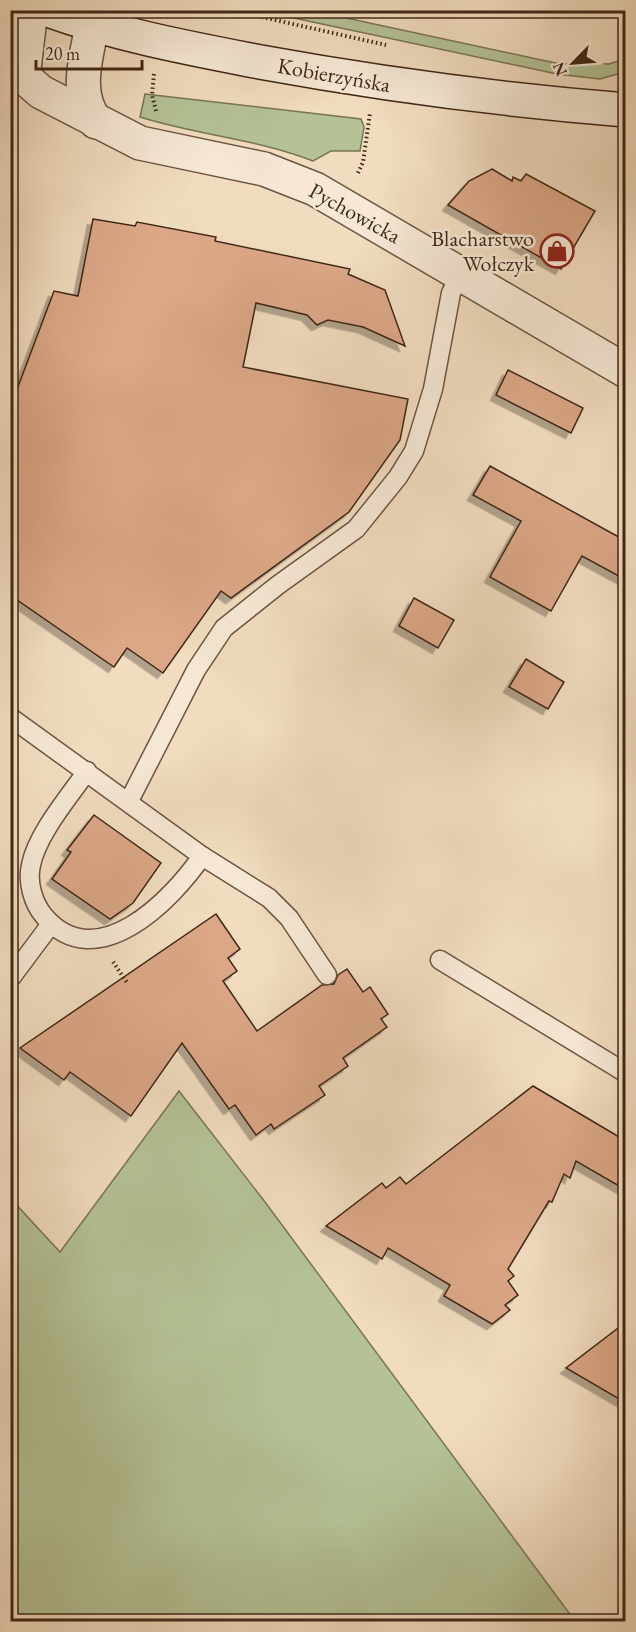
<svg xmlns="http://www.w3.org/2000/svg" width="636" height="1632" font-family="'EB Garamond',serif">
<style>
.green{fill:#b4c296;stroke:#7a7456;stroke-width:1.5}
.building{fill:#dba787;stroke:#402717;stroke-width:1.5;filter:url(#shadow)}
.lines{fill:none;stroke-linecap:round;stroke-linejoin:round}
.lane-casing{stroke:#6c5441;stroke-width:21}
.street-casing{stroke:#6c5441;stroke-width:36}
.secondary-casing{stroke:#402717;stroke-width:36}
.path{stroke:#402717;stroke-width:4;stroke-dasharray:1.5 3;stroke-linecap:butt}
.lane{stroke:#f6e8d5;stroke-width:18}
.street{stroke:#f6e8d5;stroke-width:33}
.secondary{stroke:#f6e8d5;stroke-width:33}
.labels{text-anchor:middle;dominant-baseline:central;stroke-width:5;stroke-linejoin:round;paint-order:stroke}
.street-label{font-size:22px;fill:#402717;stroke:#f6e8d5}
.poi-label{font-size:22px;fill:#402717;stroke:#f6e8d5;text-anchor:end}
</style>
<defs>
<filter id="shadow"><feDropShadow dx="-5.5" dy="5.5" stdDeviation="0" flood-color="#0004"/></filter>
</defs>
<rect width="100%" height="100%" fill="#f1dcbf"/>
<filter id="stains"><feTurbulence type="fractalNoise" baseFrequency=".00333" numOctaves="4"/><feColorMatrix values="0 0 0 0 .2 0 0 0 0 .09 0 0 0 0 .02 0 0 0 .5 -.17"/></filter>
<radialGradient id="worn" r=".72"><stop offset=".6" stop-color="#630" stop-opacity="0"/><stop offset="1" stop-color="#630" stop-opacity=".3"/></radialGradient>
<g class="green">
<polygon points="261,11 314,11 560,64 609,64 618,61 625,51 625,72 600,79 557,74"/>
<path d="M 145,94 L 361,119 L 364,127 L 360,151 L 331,151 L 313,161 C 257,139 197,135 140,117 Z"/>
<polygon points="179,1091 265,1202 575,1621 11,1621 11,1199 60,1252"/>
</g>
<g class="building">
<polygon points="492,169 512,181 513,177 521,181 526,174 595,211 561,269 448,205 469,181"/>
<polygon points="93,219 135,226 137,222 216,237 215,241 350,269 348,274 385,290 405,346 363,327 328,320 317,325 307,315 256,303 243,367 408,399 400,440 349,512 231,598 221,591 163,673 127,648 114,667 10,595 10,408 54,291 78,296"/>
<polygon points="508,370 583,408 571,433 496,395"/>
<polygon points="490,466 626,541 626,580 582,556 551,611 490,577 521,521 473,495"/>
<polygon points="414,598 454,620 438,648 399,626"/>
<polygon points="526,659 564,682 548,709 509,687"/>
<polygon points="94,815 161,863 133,903 110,919 52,879 71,852 67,850"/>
<polygon points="216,914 240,949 228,958 237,971 223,981 257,1031 322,985 334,984 338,975 347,969 363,992 370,987 388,1014 381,1019 387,1027 343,1058 348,1066 319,1086 325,1095 274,1129 271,1124 256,1135 235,1105 229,1109 182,1043 131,1116 70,1072 64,1080 20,1048"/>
<polygon points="533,1086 626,1141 626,1190 576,1161 570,1178 564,1174 552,1202 549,1201 508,1269 514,1276 508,1281 518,1295 505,1305 510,1310 492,1324 444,1296 450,1285 388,1248 382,1259 326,1226 382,1183 386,1188 400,1177 406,1184"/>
<polygon points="626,1322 626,1403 566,1368"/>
</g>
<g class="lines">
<g class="lane-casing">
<g id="lane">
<polyline points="10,717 202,856 269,898 289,918 327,975"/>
<path d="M 87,771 C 69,797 37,834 31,865 C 27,882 33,903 44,916 C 96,978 172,900 202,856"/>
<polyline points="129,801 196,670 224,628 278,585 356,529 398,477 414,451 433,389 451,293 461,272"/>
<polyline points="440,960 626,1073"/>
<polyline points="10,979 51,924"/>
</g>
</g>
<g class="street-casing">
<g id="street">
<polyline points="31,10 24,69 26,79 41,92 140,143 264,169 315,189 626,371"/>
<path d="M 92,26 C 86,59 74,93 96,122"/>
</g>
</g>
<g class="secondary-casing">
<path id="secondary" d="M 48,10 C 118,35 188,48 260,62 C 381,84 503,100 626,110"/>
</g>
<g class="path">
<polyline points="231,10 386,45"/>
<polyline points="154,74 152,95 156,111"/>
<polyline points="358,173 363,162 370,113"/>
<polyline points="113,962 128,984"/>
<polyline points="10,1120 17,1128"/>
</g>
<use href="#lane" class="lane"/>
<use href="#street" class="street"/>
<use href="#secondary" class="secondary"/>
</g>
<defs>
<g id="shop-ring" transform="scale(1.725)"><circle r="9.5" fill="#f6e8d5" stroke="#8f2418" stroke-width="1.5"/><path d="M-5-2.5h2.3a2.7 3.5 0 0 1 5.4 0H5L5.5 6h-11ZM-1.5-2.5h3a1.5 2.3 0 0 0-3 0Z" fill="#8f2418"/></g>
</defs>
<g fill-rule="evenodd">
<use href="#shop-ring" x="557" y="251"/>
</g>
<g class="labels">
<g class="street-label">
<text transform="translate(334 75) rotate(10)">Kobierzyńska</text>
<text transform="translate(355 213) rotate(29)">Pychowicka</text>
</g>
<g class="poi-label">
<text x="534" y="238">Blacharstwo<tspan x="534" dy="25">Wołczyk</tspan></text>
</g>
</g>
<rect width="636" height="1632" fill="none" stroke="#f1dcbf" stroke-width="36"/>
<rect x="12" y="12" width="612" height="1608" fill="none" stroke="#402717" stroke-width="3"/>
<rect x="18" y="18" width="600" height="1596" fill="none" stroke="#402717" stroke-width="1.5"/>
<g transform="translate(573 63) rotate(245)" stroke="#f6e8d5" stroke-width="4.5" paint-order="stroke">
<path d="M0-4.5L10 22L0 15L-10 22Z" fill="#402717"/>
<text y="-9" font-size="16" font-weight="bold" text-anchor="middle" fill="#402717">N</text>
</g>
<path d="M36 60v9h106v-9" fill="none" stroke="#402717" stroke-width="3"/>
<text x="45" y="60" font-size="18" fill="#402717" stroke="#f6e8d5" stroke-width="4.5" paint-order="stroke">20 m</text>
<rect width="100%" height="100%" filter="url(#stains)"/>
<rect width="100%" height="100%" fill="url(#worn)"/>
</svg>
